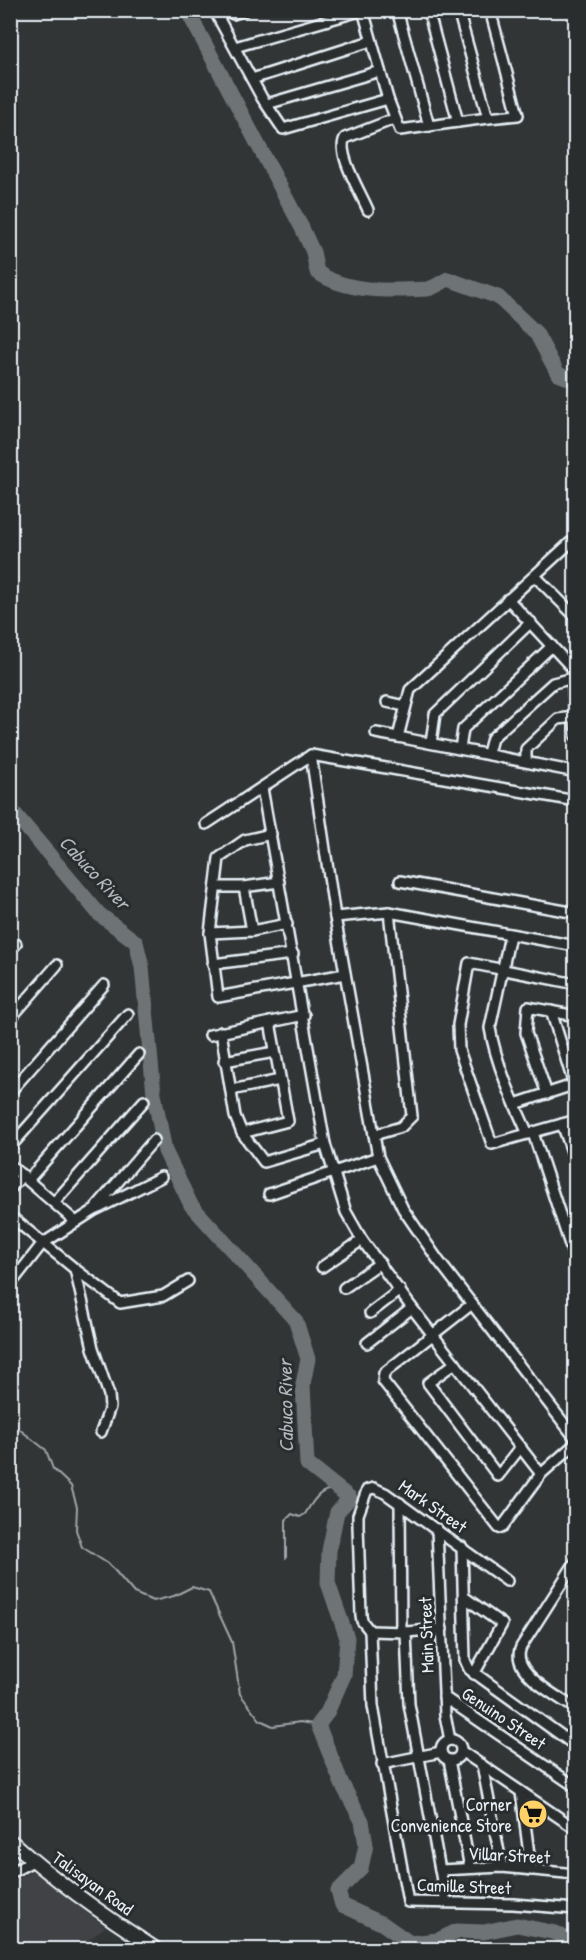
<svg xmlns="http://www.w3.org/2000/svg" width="586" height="1960" font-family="'Patrick Hand',sans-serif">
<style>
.built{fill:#3f4244}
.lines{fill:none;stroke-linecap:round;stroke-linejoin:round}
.stream{stroke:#9fa5aa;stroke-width:2}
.river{stroke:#6e7376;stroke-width:15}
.minor-casing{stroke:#e8f1f8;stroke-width:14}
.major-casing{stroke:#e8f1f8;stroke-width:16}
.minor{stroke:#2a2d2e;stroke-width:9}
.major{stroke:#2a2d2e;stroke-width:12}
.labels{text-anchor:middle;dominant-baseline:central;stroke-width:6;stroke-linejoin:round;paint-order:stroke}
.street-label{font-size:18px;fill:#e8f1f8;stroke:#2a2d2e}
.poi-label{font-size:18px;fill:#e8f1f8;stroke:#2a2d2e;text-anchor:end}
.water-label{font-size:20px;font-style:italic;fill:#b1b8be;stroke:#2a2d2e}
</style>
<rect width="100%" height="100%" fill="#323536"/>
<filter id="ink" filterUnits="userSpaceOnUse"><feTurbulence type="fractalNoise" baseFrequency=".0167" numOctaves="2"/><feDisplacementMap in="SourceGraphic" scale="12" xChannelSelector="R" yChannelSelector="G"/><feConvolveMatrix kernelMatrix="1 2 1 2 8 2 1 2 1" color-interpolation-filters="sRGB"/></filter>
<g filter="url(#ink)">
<polygon class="built" points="33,1871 82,1908 105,1927 78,1949 11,1949 11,1882"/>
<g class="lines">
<g class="stream">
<polyline points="10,1422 46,1450 53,1469 71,1486 77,1507 76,1530 82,1547 110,1565 134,1593 153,1601 174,1596 192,1587 209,1592 232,1642 240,1694 260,1720 273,1726 300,1722 318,1725"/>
<path d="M 286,1558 L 286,1520 L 292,1514 L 300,1517 L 305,1514 C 315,1497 324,1483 344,1493"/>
</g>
<g class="river">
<path d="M 187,10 L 302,228 L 313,252 L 317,272 C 346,293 391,291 427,289 C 434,288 442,282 448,279 L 498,297 L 536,333 L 558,374 L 576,381"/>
<polyline points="10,808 99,914 136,942 142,967 154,1094 165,1151 191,1205 296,1321 308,1359 303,1384 307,1464 350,1498 337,1512 329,1551 328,1583 347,1638 344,1675 327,1713 318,1725 342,1784 362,1821 366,1845 361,1868 338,1891 342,1905 383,1924 410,1943 438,1940 457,1931 484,1932 517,1925 556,1933 576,1944"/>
</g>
<g class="minor-casing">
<g id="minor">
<polyline points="214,10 262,98 283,129 388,99 363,10"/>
<polyline points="397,10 429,126 458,122"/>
<polyline points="428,10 458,122 488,118"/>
<polyline points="458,10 488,118 518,115 490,10"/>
<polyline points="233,14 245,10"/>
<polyline points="235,47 363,10"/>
<polyline points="252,79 371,41"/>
<polyline points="388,99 400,130 429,126"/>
<polyline points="267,104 380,71"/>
<path d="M 368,210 C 361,193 336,153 345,138 L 394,119"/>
<polyline points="576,541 570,543 410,690 398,737 576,772"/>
<polyline points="535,576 576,617"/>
<polyline points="508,599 572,668 576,736"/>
<polyline points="387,702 405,706"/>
<polyline points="376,733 398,737"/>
<polyline points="431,743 435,714 531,622"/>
<polyline points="460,749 463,729 552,646"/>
<polyline points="488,753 492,738 553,683 574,678"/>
<polyline points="311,755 335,917 378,1157 403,1209 438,1260 576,1439"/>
<polyline points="526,761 526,749 558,719 575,717"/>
<polyline points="262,788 325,1144 346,1212 362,1240 412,1308 541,1474"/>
<polyline points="206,824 311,755 576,801"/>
<polyline points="271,834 245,840 219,858 210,933 218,997 345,974"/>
<polyline points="400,881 576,913"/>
<polyline points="216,887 244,887 279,882"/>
<polyline points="244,887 252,931"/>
<polyline points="335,917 389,912 576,946"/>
<polyline points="210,933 252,931 287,924"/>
<path d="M 510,935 L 490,1028 C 496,1064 513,1101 528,1134"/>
<polyline points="10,950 16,944"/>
<polyline points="213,964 293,954"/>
<polyline points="576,984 469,963 458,1025 459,1050 492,1144 576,1120"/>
<polyline points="551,1011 574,1085"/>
<polyline points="10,1019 57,965"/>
<polyline points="221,1032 235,1116 242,1133 264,1162 325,1144"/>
<polyline points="210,1035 304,1015"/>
<polyline points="224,1061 275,1052"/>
<polyline points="231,1090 280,1080"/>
<polyline points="10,1092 104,985"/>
<polyline points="547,1094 526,1033 528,1007 576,1016"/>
<polyline points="515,1104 576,1084"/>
<polyline points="562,1124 576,1163"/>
<polyline points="242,1133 288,1121 270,1022"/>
<polyline points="533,1133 576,1263"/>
<polyline points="374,1135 401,1127 412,1116 389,912"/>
<polyline points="10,1147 128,1014"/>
<polyline points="10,1165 76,1222"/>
<polyline points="28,1180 139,1054"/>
<polyline points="10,1189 23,1175"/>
<polyline points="269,1194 378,1157"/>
<polyline points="54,1203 144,1101"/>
<polyline points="97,1206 154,1140"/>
<polyline points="10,1216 75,1269 93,1348 109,1395 110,1407 101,1432"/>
<polyline points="322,1267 362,1240"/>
<polyline points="75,1269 120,1303 163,1296 188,1281"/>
<polyline points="10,1285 42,1244 93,1211 161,1177"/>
<polyline points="344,1288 380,1263"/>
<polyline points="472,1304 384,1373 383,1381 499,1528 503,1526 541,1474 576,1443"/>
<polyline points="370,1313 400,1290"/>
<polyline points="367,1343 412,1308"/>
<polyline points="455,1363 428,1383 498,1476 521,1447"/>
<polyline points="400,1503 401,1632"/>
<polyline points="437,1529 445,1715 450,1740"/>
<polyline points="462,1547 465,1660 469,1669 576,1746"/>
<path d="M 576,1561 L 521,1647 C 509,1672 557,1696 576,1709"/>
<polyline points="464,1597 502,1624 474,1674"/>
<polyline points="370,1631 373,1706 408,1902 513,1904 576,1909"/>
<polyline points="370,1631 362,1621 361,1615 358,1526 358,1515 367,1490 374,1488 385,1493 507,1581"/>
<polyline points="370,1631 406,1632 442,1629"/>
<polyline points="406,1632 409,1704 446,1902"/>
<polyline points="444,1697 576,1787"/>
<circle cx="451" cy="1750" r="10"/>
<polyline points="461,1751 576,1829"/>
<polyline points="449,1760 470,1868"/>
<polyline points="382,1764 441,1752"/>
<polyline points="482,1765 502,1867"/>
<polyline points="521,1792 531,1870"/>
<polyline points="440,1870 502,1867 576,1874"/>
<polyline points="10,1873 33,1861"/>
</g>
</g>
<g class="major-casing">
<path id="major" d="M 10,1840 C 56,1882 106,1917 158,1950"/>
</g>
<use href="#minor" class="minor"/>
<use href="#major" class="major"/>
</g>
</g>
<defs>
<g id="supermarket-disc" transform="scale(1.5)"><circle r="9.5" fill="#ffd166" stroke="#2a2d2e"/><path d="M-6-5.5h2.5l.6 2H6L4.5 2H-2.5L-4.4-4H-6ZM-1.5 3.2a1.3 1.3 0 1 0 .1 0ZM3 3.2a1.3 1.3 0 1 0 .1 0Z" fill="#111"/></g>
</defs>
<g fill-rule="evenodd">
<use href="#supermarket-disc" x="533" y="1814"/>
</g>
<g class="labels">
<g class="street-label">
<text transform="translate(433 1506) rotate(35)">Mark Street</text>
<text transform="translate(426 1635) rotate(-92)">Main Street</text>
<text transform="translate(504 1718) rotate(34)">Genuino Street</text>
<text transform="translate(509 1855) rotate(3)">Villar Street</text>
<text transform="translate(93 1883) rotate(36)">Talisayan Road</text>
<text transform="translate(464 1886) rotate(2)">Camille Street</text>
</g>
<g class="poi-label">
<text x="512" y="1804">Corner<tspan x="512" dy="21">Convenience Store</tspan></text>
</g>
<g class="water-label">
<text transform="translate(95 872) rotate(47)">Cabuco River</text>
<text transform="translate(285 1406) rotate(-91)">Cabuco River</text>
</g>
</g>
<rect width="586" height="1960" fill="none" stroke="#2a2d2e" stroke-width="36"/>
<rect x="18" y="18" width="550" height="1924" fill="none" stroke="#e8f1f8" stroke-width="2" filter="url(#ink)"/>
</svg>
